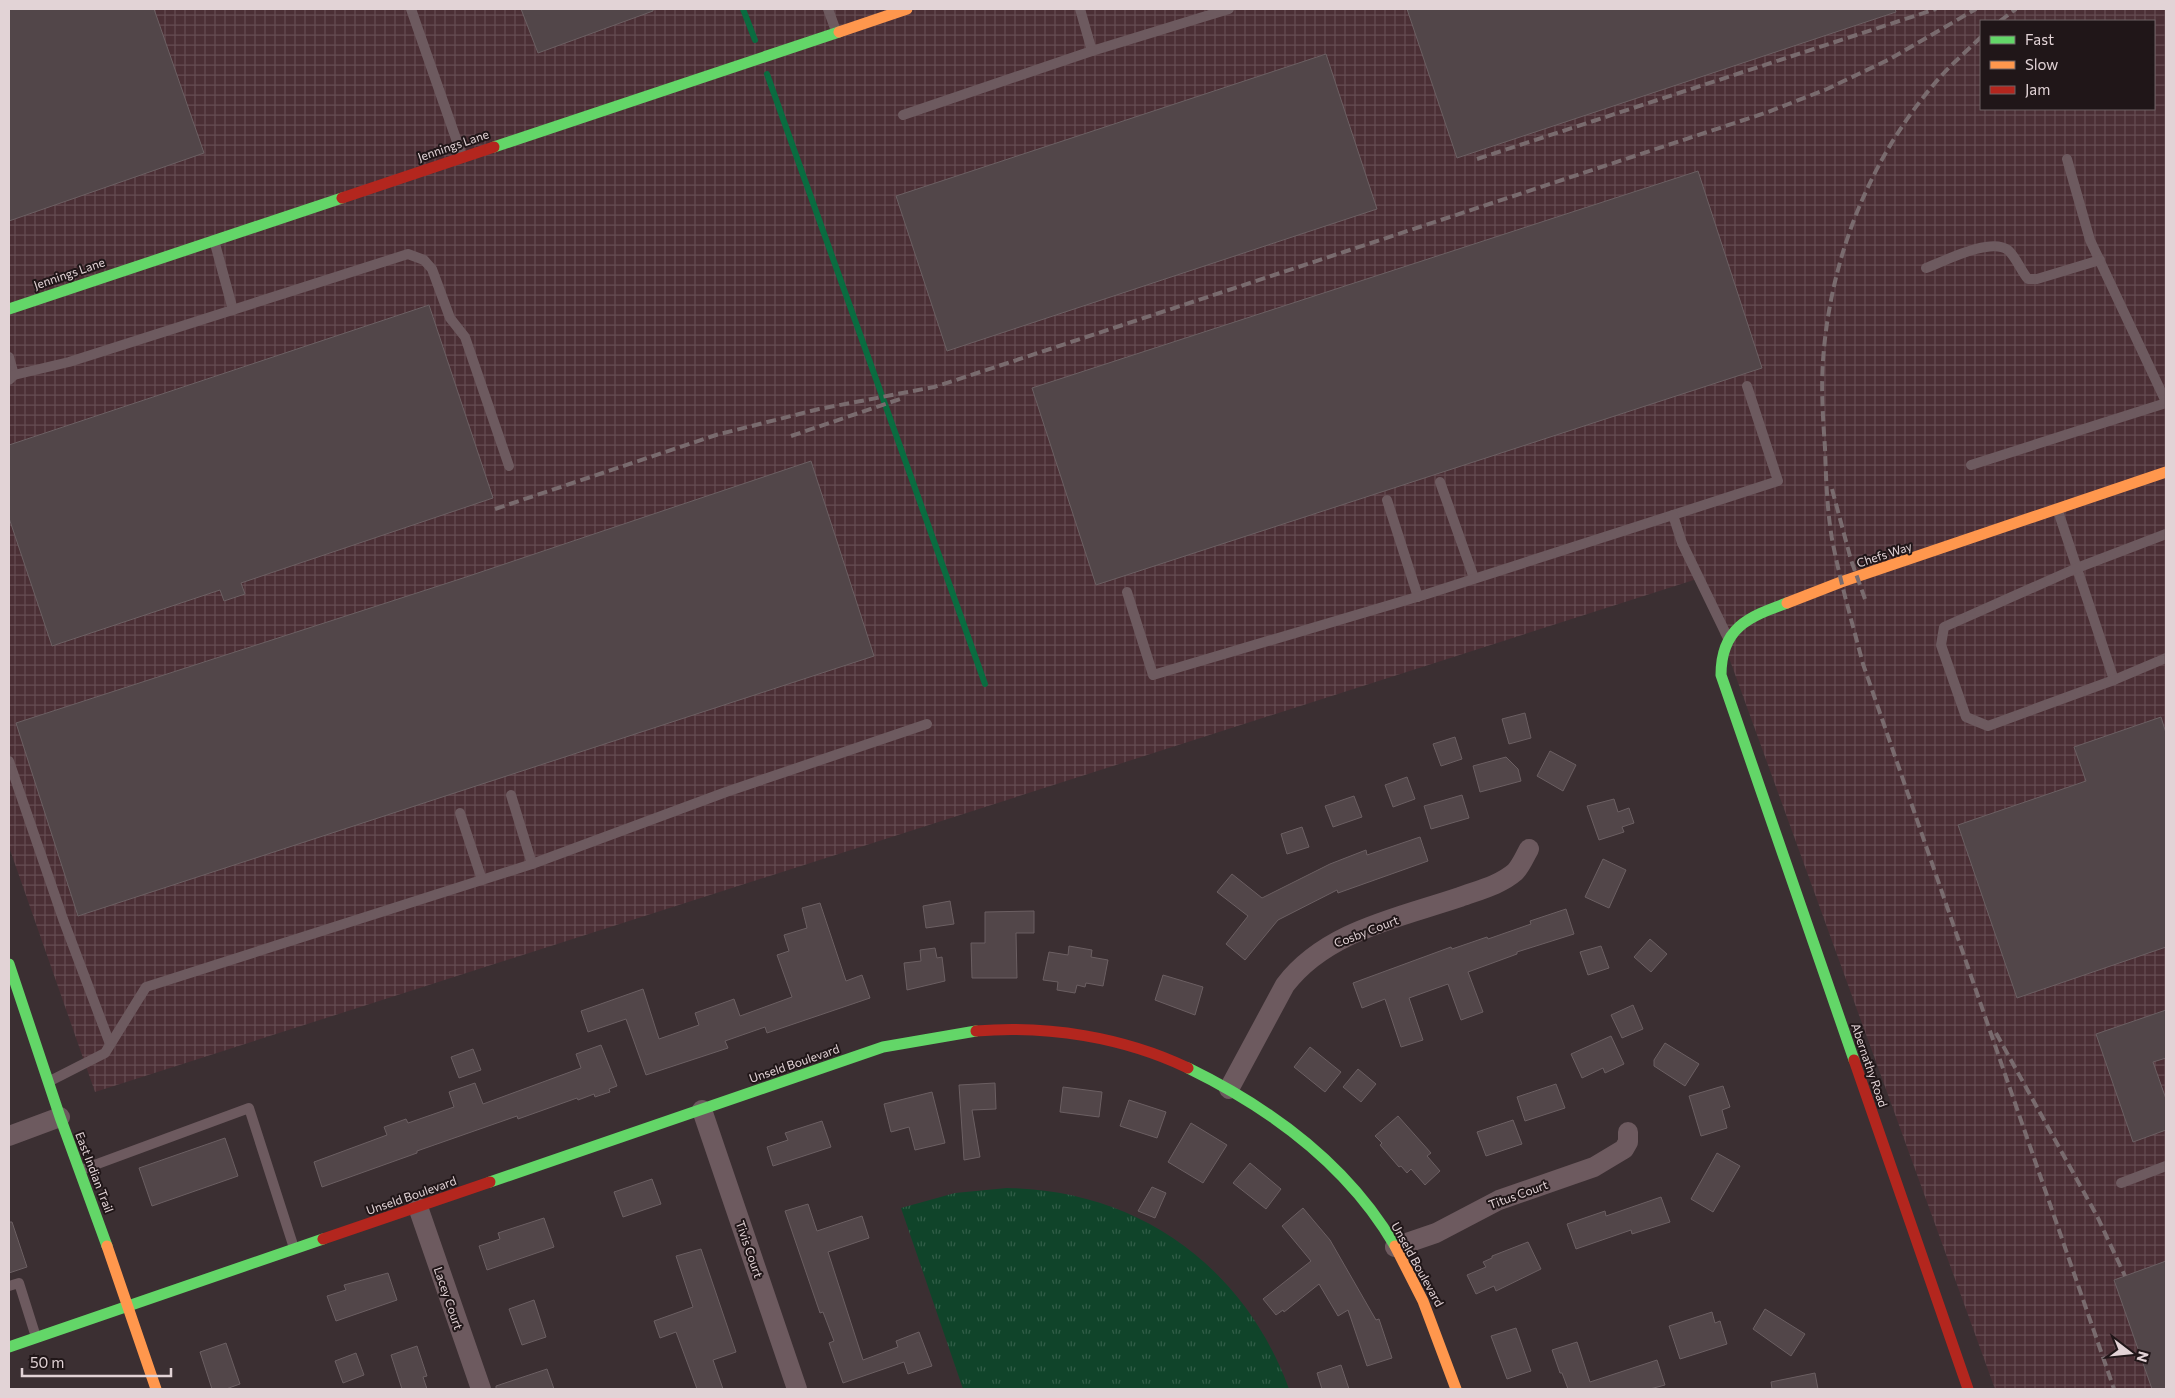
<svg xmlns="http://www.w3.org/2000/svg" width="2175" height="1398" font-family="Commissioner,sans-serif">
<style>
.industrial{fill:url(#industrial-grid);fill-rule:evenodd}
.grass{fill:url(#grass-tufts)}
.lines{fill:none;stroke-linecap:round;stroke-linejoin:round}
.stream{stroke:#0a6c40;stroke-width:6}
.building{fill:#524649;stroke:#6b5f62}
.lane{stroke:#6d5a5f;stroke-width:10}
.street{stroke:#6d5a5f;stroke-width:20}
.fast{stroke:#63d668;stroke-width:11}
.slow{stroke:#ff974d;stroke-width:11}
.jam{stroke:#b3261e;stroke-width:11}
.rail{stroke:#796b6e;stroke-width:4;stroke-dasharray:10 5;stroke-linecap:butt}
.labels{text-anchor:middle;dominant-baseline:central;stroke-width:4;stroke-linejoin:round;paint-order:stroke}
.street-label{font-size:12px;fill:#e2d3d6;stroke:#201618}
</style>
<defs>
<pattern id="industrial-grid" width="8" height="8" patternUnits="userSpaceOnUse" patternTransform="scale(1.25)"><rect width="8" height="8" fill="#4b2f35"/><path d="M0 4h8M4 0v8" fill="none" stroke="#654c52"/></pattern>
<pattern id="grass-tufts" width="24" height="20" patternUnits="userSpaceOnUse" patternTransform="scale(1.25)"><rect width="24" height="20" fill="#10442a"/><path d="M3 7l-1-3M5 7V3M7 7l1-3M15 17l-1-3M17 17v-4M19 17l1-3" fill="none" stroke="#325e48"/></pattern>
</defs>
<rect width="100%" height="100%" fill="#3b2f32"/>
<path class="industrial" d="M 9,9 L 2166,9 L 2166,1389 L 1995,1389 L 1700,578 L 95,1092 L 9,847 ZM 1981,21 L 2154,21 L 2154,109 L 1981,109 Z"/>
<path class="grass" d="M 1007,1188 C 1138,1190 1244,1266 1289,1389 L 963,1389 L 901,1208 L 955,1193 Z"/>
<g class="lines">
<g class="stream">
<polyline points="743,9 755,40"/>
<polyline points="767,74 985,684"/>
</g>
</g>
<g class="building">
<polygon points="9,9 154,9 204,153 9,221"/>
<polygon points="521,9 653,9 653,11 538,53"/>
<polygon points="1407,9 1895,9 1896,12 1457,158"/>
<polygon points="1326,54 1377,209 947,351 896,196"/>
<polygon points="1698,171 1762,368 1096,585 1032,388"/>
<polygon points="429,305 493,498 241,583 245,594 224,601 220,590 52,646 9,518 9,445"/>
<polygon points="811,461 874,656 78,916 16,723 466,577"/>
<polygon points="1525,713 1531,738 1509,744 1502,719"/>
<polygon points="2161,717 2166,733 2166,947 2017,998 1958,825 2086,781 2074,747"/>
<polygon points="1455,737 1462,759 1441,766 1433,744"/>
<polygon points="1550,751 1576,765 1563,791 1537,776"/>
<polygon points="1506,757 1518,769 1521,781 1480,792 1473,766"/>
<polygon points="1407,777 1415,799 1393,807 1385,785"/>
<polygon points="1462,795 1469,818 1431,829 1424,806"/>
<polygon points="1354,796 1362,817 1333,827 1325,806"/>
<polygon points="1614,799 1618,812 1629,808 1634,823 1622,827 1624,832 1599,840 1587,806"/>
<polygon points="1302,827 1309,847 1287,854 1281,834"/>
<polygon points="1420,837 1428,861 1338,893 1337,890 1278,920 1245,960 1226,944 1248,916 1217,892 1232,874 1262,898 1330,864 1366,850 1367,855"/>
<polygon points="1603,859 1626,870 1609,908 1585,897"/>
<polygon points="950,901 954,924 926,928 923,906"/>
<polygon points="820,903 846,981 862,975 870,998 767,1033 765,1027 725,1041 728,1048 646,1075 626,1019 588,1032 581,1011 643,989 659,1039 699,1025 695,1013 734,999 740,1016 792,997 777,955 789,951 784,935 807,928 802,908"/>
<polygon points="1566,909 1574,934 1517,952 1517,954 1468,972 1483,1012 1461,1020 1448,984 1409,998 1423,1040 1401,1047 1385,999 1362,1008 1353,983 1451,947 1452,949 1487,937 1488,939 1531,924 1530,921"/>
<polygon points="1034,911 1034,933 1016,933 1017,978 972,978 971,943 985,943 985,912"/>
<polygon points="1650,939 1667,954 1651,972 1634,957"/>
<polygon points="1069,946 1092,950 1091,957 1108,960 1103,986 1086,983 1085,987 1077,985 1075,993 1057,990 1058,982 1043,980 1049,952 1068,955"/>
<polygon points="1601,946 1609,968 1588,975 1580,952"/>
<polygon points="935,948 937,958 942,957 945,981 907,990 904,963 921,961 920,950"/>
<polygon points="1163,975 1203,987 1195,1015 1155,1000"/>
<polygon points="1633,1005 1643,1029 1622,1038 1611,1015"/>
<polygon points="2166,1010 2166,1058 2153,1062 2166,1099 2166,1130 2133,1142 2096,1034"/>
<polygon points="1611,1036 1624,1064 1605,1073 1603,1068 1582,1078 1571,1054"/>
<polygon points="1665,1043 1699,1064 1685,1086 1654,1066 1654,1060"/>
<polygon points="601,1045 617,1086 609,1089 610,1092 595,1097 594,1094 578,1100 577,1098 518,1119 517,1116 417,1151 417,1153 322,1187 314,1162 387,1135 384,1127 406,1119 408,1123 454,1107 449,1092 475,1083 483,1104 581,1068 576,1054"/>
<polygon points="1310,1047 1341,1072 1325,1092 1294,1067"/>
<polygon points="473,1049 481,1070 459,1078 451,1057"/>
<polygon points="1358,1069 1376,1084 1361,1102 1343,1087"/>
<polygon points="995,1083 996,1109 972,1110 980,1157 964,1160 959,1085"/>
<polygon points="1556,1084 1565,1108 1525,1121 1517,1097"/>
<polygon points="1723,1086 1730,1107 1722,1110 1727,1128 1701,1136 1689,1096"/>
<polygon points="1063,1087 1102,1092 1099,1117 1060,1112"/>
<polygon points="932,1092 945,1143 915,1150 909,1127 891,1132 884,1104"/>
<polygon points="1129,1100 1166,1112 1157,1138 1120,1126"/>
<polygon points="1398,1116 1431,1153 1427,1156 1440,1171 1425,1185 1411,1169 1407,1173 1401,1166 1399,1167 1380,1145 1382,1143 1375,1136"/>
<polygon points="1513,1120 1522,1144 1486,1156 1477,1132"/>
<polygon points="822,1121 831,1147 773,1166 767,1147 788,1140 785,1133"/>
<polygon points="1191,1123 1227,1145 1203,1183 1168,1162"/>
<polygon points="225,1138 238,1176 152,1206 139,1168"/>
<polygon points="1717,1153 1740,1166 1713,1212 1691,1199"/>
<polygon points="1250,1163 1281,1189 1266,1209 1233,1183"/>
<polygon points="652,1179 661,1204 623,1217 614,1192"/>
<polygon points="1152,1187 1166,1193 1155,1218 1138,1211"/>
<polygon points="1661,1197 1670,1222 1632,1234 1631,1230 1576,1249 1567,1224 1605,1211 1606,1216"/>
<polygon points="808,1204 817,1231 862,1216 869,1238 828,1252 863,1360 898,1347 896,1341 919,1332 932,1366 908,1374 904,1362 843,1383 829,1343 834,1341 823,1312 820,1313 785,1211"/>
<polygon points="1303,1208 1330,1240 1376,1320 1379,1319 1392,1358 1367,1366 1348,1310 1338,1316 1319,1284 1284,1312 1283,1310 1276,1315 1263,1299 1311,1261 1282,1226"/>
<polygon points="544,1218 554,1247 487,1270 479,1246 500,1239 498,1233"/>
<polygon points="9,1222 12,1222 27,1267 9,1273"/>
<polygon points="1528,1242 1541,1269 1496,1291 1494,1286 1476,1294 1467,1275 1486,1267 1483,1262 1492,1258 1492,1256"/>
<polygon points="701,1249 736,1352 713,1360 723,1389 697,1389 676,1332 660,1338 654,1321 693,1307 676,1256"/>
<polygon points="2166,1261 2166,1389 2152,1389 2114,1280"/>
<polygon points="388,1273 397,1300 336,1321 327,1296 346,1290 344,1285"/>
<polygon points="534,1300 546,1337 522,1345 509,1309"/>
<polygon points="1765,1309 1805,1334 1791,1356 1753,1329"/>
<polygon points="1712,1312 1715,1323 1720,1321 1727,1344 1680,1359 1669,1326"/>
<polygon points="1516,1328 1531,1371 1507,1379 1491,1336"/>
<polygon points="1577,1342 1590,1382 1657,1360 1665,1385 1650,1389 1568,1389 1562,1373 1560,1373 1552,1350"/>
<polygon points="226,1343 240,1384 226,1389 212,1389 200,1352"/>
<polygon points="417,1346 427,1376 423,1377 427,1389 402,1389 391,1355"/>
<polygon points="356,1353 364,1375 343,1383 335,1361"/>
<polygon points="1341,1365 1349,1389 1322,1389 1317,1373"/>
<polygon points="547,1369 554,1389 496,1389 496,1386"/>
<polygon points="1815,1373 1818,1389 1772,1389 1771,1382"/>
</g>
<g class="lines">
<g class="lane">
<polyline points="411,9 462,156"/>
<polyline points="828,9 836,31"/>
<polyline points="1080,9 1092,51 1229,9"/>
<polyline points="903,115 1092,51"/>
<polyline points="2067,159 2090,240 2166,402"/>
<polyline points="214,240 233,310"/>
<path d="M 1926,268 C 1945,261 1990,237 2008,250 C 2016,257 2021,271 2028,279 L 2037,279 L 2100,260"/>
<polyline points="9,357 14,375"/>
<polyline points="9,380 14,375 69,362 408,254 424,260 432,269 450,318 465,337 509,466"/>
<polyline points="1971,465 2166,403"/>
<polyline points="1440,482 1474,578"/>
<polyline points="1387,500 1418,597"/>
<polyline points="2058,511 2114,680"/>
<polyline points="1673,515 1778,481 1747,386"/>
<polyline points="2166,534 2077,568 1944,627 1941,645 1966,717 1988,726 2114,680 2166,658"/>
<polyline points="1127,592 1153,675 1427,594 1673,515 1682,543 1727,636"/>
<polyline points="9,761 63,919 110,1044"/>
<polyline points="511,795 532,864"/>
<polyline points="460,813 482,880"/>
<polyline points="50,1081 105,1053 146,987 532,864 726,792 927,724"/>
<polyline points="81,1170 249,1108 294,1248"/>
<polyline points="2121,1183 2166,1166"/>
<polyline points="9,1286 19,1283 36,1337"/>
</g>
<g class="street">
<path d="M 1229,1089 L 1285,985 C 1326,931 1398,918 1460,897 C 1479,890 1500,885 1515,872 C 1521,866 1525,856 1529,849"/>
<polyline points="702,1110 797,1389"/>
<polyline points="9,1136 60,1117"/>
<polyline points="418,1207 481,1389"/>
<polyline points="1395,1247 1436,1233 1499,1200 1594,1167 1624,1149 1628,1142 1628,1132"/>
</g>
<g class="fast">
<polyline points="494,147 839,32"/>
<polyline points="9,309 342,198"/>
<path d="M 1787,603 C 1748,617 1721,628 1721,675 L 1854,1060"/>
<polyline points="9,964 60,1117 107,1246"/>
<path d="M 1188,1068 C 1270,1108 1348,1165 1395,1246"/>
<polyline points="490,1182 883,1047 976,1031"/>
<polyline points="9,1347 323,1239"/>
</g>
<g class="slow">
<polyline points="839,32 907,9"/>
<polyline points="1787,603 1841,582 2166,472"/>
<polyline points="107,1246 156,1389"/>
<polyline points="1395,1246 1423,1301 1456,1389"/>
</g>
<g class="jam">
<polyline points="342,198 494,147"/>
<path d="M 976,1031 C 1047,1025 1123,1037 1188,1068"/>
<polyline points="1854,1060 1968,1389"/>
<polyline points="323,1239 490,1182"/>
</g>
<g class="rail">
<polyline points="2000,21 2016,9"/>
<path d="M 1981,37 C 1969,49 1955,61 1943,74 C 1872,152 1830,256 1823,361 C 1821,390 1823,420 1825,448 C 1826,479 1827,509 1832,539 C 1840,581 1852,622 1863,664 L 2114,1389"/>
<polyline points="1477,159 1936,9"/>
<polyline points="791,436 903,398"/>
<polyline points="1832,489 1851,560 1865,599"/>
<polyline points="495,509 716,435 819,409 934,387 956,380 1768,112 1827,89 1890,59 1976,9"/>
<polyline points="1996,1033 2097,1216 2125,1276"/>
</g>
</g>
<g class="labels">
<g class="street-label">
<text transform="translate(453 145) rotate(-19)">Jennings Lane</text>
<text transform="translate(69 273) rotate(-19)">Jennings Lane</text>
<text transform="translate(1884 554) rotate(-18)">Chefs Way</text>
<text transform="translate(1366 931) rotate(-21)">Cosby Court</text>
<text transform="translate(794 1063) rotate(-19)">Unseld Boulevard</text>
<text transform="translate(1870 1065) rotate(71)">Abernathy Road</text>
<text transform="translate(95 1172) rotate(69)">East Indian Trail</text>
<text transform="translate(1518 1194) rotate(-20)">Titus Court</text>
<text transform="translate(411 1195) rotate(-19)">Unseld Boulevard</text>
<text transform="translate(750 1249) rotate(71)">Tivis Court</text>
<text transform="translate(1418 1264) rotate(61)">Unseld Boulevard</text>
<text transform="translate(449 1298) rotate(71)">Lacey Court</text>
</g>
</g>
<rect width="2175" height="1398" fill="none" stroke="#e2d3d6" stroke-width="20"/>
<rect x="1980" y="20" width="175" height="90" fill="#201618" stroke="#6e6264"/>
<rect x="1990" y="36" width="25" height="8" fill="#63d668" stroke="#6e6264"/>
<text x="2025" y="45" font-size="15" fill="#e2d3d6">Fast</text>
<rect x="1990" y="61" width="25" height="8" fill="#ff974d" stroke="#6e6264"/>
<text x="2025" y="70" font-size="15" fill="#e2d3d6">Slow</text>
<rect x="1990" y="86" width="25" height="8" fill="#b3261e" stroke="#6e6264"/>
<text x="2025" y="95" font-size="15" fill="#e2d3d6">Jam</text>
<g transform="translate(2130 1353) rotate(106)" stroke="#201618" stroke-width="4" paint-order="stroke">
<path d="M0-4L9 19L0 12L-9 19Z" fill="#e2d3d6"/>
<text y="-8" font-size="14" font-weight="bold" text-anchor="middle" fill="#e2d3d6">N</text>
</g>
<path d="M22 1368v8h149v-8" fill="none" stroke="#e2d3d6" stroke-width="2.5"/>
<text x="30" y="1368" font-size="15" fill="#e2d3d6" stroke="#201618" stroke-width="4" paint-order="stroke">50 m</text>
</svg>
